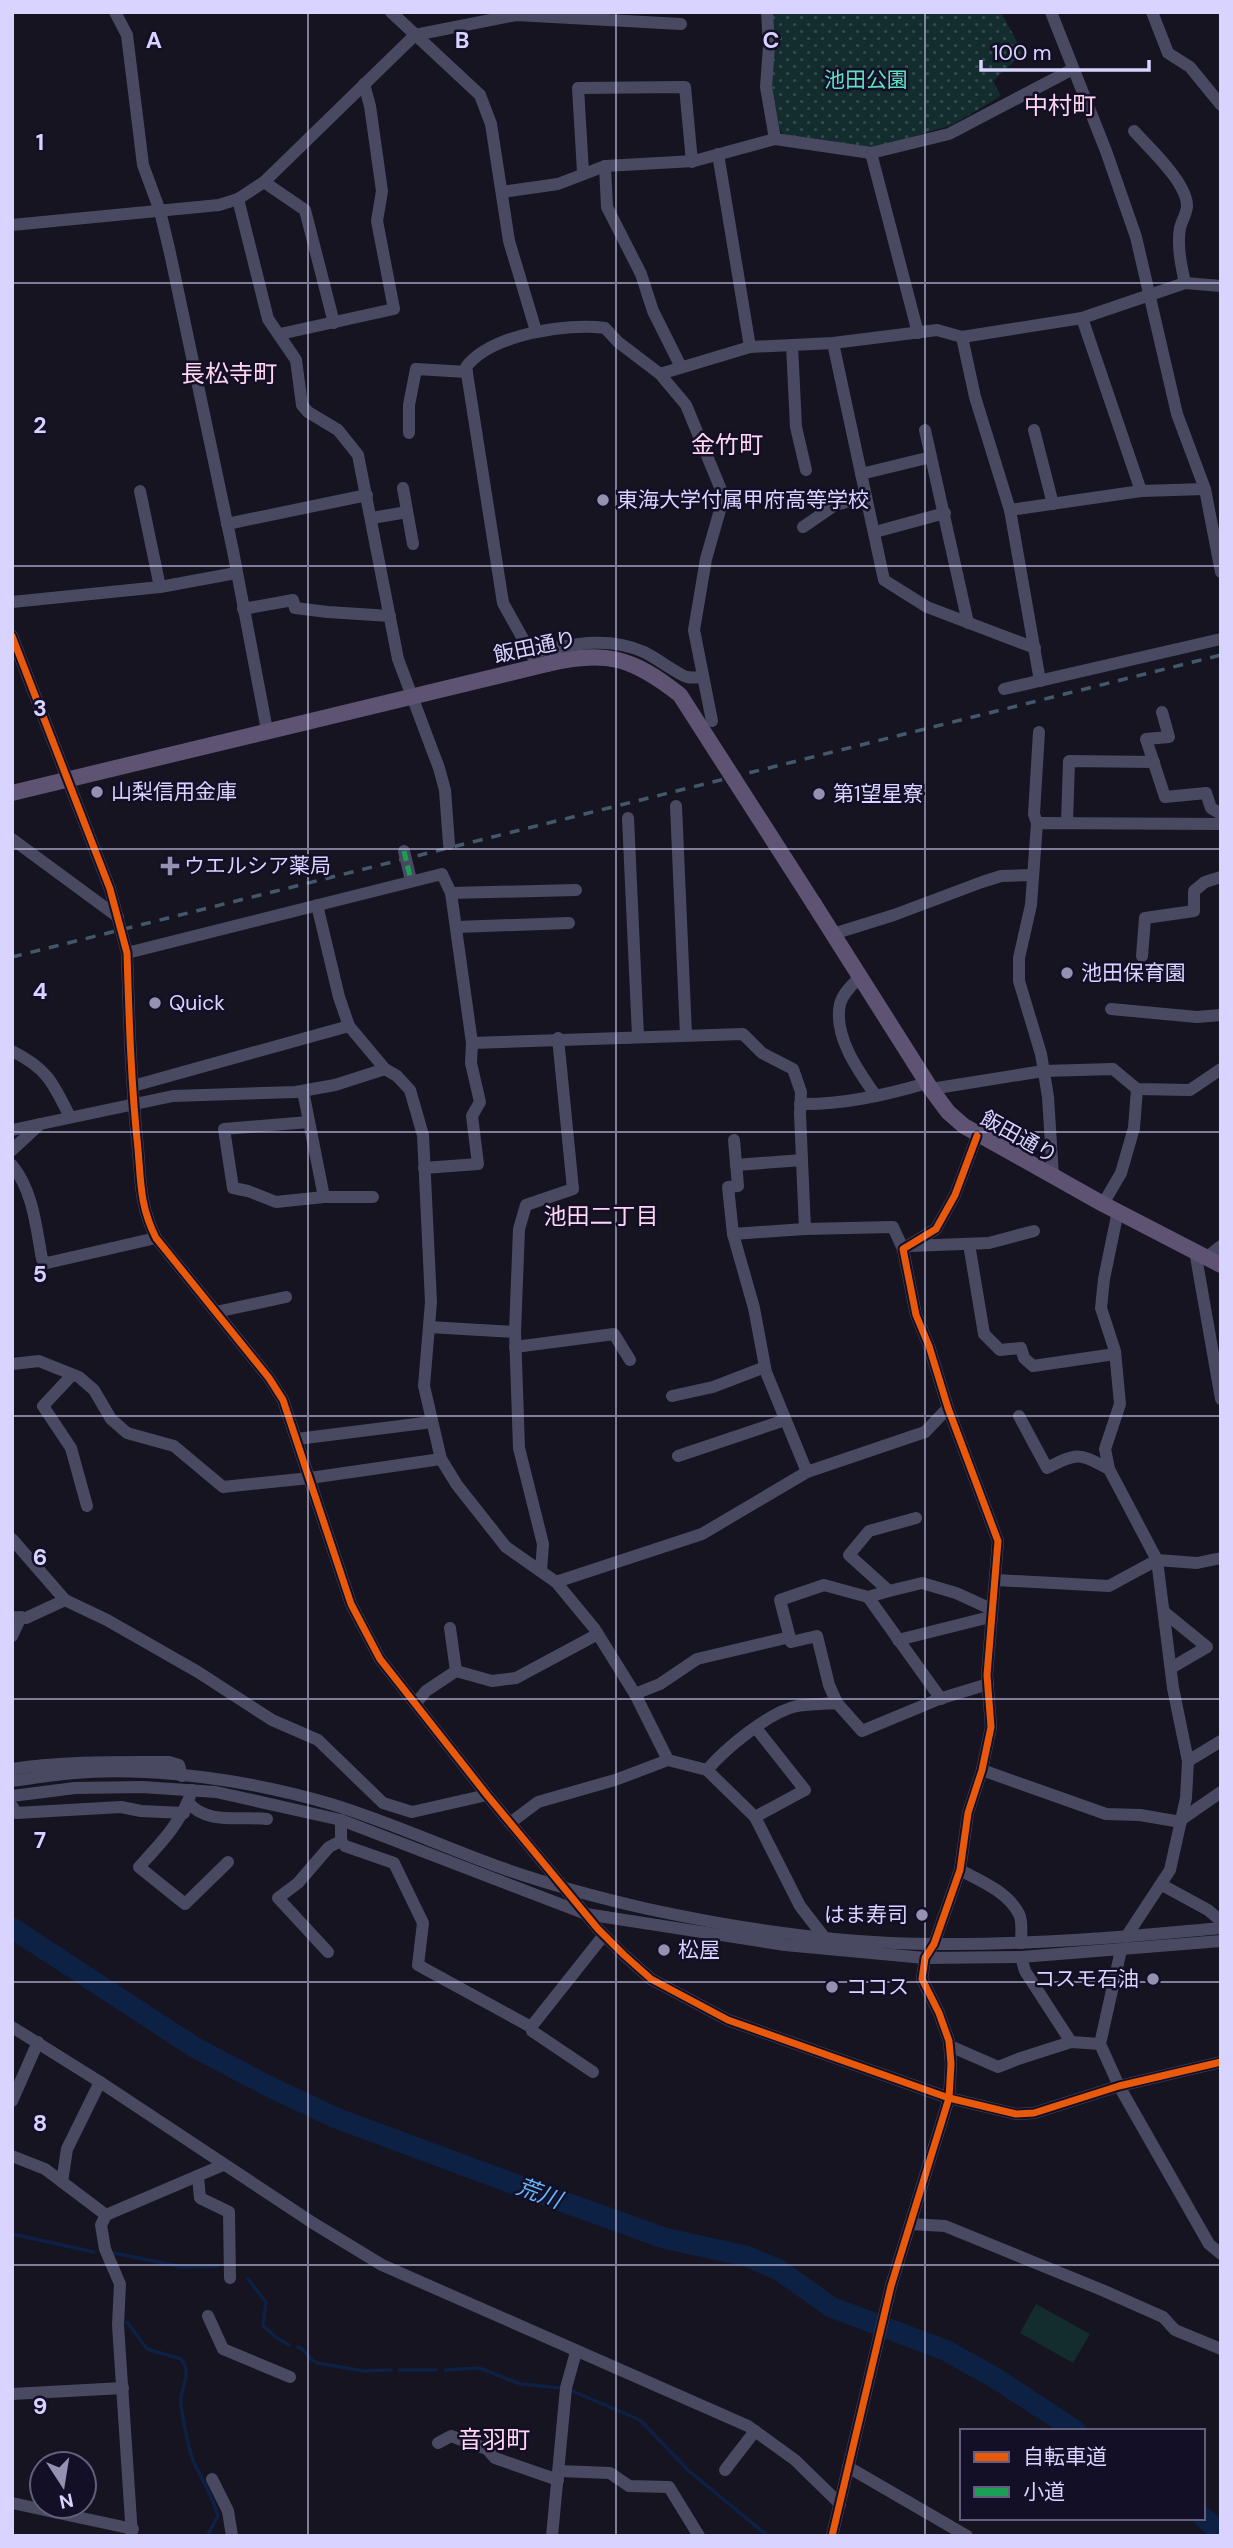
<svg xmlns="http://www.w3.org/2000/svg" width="1233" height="2548" font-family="'DM Sans','Noto Sans JP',sans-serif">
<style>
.park{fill:url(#park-dots)}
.garden{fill:#132c2d}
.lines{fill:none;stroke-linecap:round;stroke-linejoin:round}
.stream{stroke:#0d2144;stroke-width:3.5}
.river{stroke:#0d2144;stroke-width:21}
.minor{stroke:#4a4962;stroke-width:12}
.major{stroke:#5e5373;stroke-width:16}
.rail{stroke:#43596b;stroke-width:3.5;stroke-dasharray:10 9;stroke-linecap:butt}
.minor-bridge{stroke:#4a4962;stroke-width:12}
.major-bridge{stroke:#5e5373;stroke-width:16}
.quiet{stroke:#1a9f57;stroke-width:5;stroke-dasharray:10 5;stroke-linecap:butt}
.cycleway-casing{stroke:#130f26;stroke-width:11}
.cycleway{stroke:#e8590c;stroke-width:7}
.grid{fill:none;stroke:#d9d4ff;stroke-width:2;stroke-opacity:0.55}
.poi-dot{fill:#9591b1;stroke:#130f26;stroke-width:2.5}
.labels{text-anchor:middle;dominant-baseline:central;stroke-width:5;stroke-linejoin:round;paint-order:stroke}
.park-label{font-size:21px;fill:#5fe0c0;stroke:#130f26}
.poi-label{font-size:21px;fill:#d9d4ff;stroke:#130f26;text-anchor:start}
.street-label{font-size:21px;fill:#d9d4ff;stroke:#130f26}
.neighbourhood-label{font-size:23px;fill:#ffd6f0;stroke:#130f26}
.water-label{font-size:23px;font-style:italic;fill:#62b6ff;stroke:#130f26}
.quarter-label{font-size:24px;fill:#ffd6f0;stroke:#130f26}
.grid-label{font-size:23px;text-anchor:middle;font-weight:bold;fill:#d9d4ff;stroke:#130f26;stroke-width:5;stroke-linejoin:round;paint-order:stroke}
</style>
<defs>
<pattern id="park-dots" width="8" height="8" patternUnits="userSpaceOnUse" patternTransform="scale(1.75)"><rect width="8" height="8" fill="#132c2d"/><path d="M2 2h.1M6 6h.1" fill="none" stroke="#354a4c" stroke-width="1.8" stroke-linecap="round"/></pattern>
</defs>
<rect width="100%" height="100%" fill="#161421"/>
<polygon class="park" points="770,12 1001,12 1023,53 993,81 1001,96 952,125 871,149 785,135 780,131 772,94"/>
<polygon class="garden" points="1036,2304 1090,2334 1073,2363 1020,2333"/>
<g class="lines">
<g class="stream">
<polyline points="12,2234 94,2252"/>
<polyline points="114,2253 183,2267 218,2266"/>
<polyline points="248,2279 266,2302 263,2326 277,2338 289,2345"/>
<path d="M 127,2322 L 147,2349 L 181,2359 C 194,2374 178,2390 181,2406 C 184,2423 187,2444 193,2460 C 201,2479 213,2496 218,2516 L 207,2536"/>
<path d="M 298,2347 C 306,2349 308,2360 317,2363 L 364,2371 L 391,2370"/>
<polyline points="399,2370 436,2370"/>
<polyline points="445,2370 479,2368 521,2384 561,2388"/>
<polyline points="570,2390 640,2420 689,2471 768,2536"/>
</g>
<g class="river">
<polyline points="12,1928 194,2047 268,2086 336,2118 536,2192 664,2238 746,2256 779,2270 831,2307 947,2351 997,2379 1076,2431"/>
<polyline points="1203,2517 1221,2533"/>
</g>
<g class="minor">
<polyline points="115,12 127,35 143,165 160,211 170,253 233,551 267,730"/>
<polyline points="391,12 480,95 491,124 509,241 536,331"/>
<polyline points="767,12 769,46 766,87 775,139"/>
<polyline points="1051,12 1106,151 1136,237 1177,414 1205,489 1221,572"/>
<polyline points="1152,12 1168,53 1190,67 1221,105"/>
<path d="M 1134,131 C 1149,148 1188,183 1187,207 C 1186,214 1182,221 1180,228 C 1177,246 1181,265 1185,283"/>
<polyline points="871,153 918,333"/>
<polyline points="718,154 750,347"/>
<polyline points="605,166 607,207 641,274 653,311 681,367"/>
<polyline points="583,172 578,88 685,87 692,162"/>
<polyline points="264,182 305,210 334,323"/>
<polyline points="502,192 558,184 605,166 694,161 775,139 871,153 949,134 1073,69"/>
<polyline points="238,199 268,319 296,360 302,405 308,412 338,430 358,455 398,659 439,768 445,790 449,844"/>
<polyline points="12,225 219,205 238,199 264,182 415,35 516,15 681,24"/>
<polyline points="1082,318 1141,491"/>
<polyline points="280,334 394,309 377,221 382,191 370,106 364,84"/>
<polyline points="962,337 975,397 1010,510 1040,681"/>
<polyline points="833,343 884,580 927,607 1035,648"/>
<polyline points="792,345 796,427 806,470"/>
<polyline points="660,374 750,347 833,343 937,330 962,337 1082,318 1185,283 1221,286"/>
<polyline points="925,430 968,623"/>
<polyline points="1034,430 1053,504"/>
<polyline points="409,433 409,405 416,369 467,372"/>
<polyline points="861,474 931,457"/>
<polyline points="403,488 413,544"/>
<polyline points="140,491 160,587"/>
<polyline points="1010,510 1141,491 1205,489"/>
<polyline points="372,518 407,512"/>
<polyline points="227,524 367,495"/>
<polyline points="803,527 835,505 866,497"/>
<polyline points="875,532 945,513"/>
<polyline points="12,602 160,587 236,573"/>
<polyline points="243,609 293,600 295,608 328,612 390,616"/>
<path d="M 12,636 L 110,889 L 127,953 C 129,1018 131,1084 138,1149 C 141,1184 140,1206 156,1238 L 269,1378 L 283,1400 L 351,1604 L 380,1659 L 487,1795 L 598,1929 L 624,1955 L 651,1979 L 728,2020 L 949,2098 L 1016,2114 L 1034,2113 L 1119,2086 L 1221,2062"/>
<path d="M 531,653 C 570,645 606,635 644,652 C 655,657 679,675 687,677 C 692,678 698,677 703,677"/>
<path d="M 538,666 L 503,603 L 466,367 C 491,334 567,323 605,328 L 618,342 L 660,374 L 686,405 L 722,492 L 720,510 L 706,559 L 694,630 L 712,721"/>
<polyline points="1004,689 1221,639"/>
<polyline points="1162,712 1169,737 1146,739 1165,797 1206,793 1211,808 1221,814"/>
<polyline points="676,806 686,1035"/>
<polyline points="628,818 638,1036"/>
<polyline points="1037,823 1034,814 1039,732"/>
<polyline points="1067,823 1069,761 1154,762"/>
<polyline points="12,839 118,917"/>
<polyline points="451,893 576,890"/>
<polyline points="317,905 339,997 349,1026 385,1069 397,1076 410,1090 423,1135 431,1302 424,1386 441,1459 457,1485 506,1547 556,1582 594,1628 635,1694 668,1760 707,1770 755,1817 800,1906 824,1937"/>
<polyline points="456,927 569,923"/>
<polyline points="833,934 894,915 982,882 1001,876 1032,875"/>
<polyline points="127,953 442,874 451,893 472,1043 743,1034 762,1053 793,1069 801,1092 800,1114 805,1229 893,1227 903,1249"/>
<polyline points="1142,956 1145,918 1194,911 1194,891 1205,882 1221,877"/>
<path d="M 860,977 C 853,984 843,993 840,1004 C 833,1036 859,1072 876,1096"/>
<polyline points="1111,1009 1197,1017 1221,1015"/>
<path d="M 12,1051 C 48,1069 53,1083 70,1117"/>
<polyline points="133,1086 349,1026"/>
<polyline points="931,1089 1043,1071 1113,1069 1137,1089 1190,1090 1221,1069"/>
<polyline points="303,1091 324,1197 373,1197"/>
<path d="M 800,1104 C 843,1105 886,1095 927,1083"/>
<polyline points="309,1122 224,1129 233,1188 248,1191 276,1202 324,1197"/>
<polyline points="12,1130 173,1096 296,1092 335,1085 385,1069"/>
<polyline points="12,1150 40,1124"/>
<path d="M 12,1165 C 33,1191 36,1226 42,1259 L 47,1263 L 156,1238"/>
<polyline points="736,1165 802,1160"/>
<polyline points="424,1168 478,1164 472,1116 480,1102 471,1063 472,1043"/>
<polyline points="1053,1176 1048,1097 1041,1054 1019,981 1019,958 1031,905 1037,823 1221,824"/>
<polyline points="1103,1204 1121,1173 1134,1128 1137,1089"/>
<polyline points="1118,1211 1104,1279 1101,1308 1115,1351 1120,1404 1105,1449 1109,1469 1157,1560 1173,1688 1188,1761 1186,1798 1170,1870 1126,1937"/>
<polyline points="805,1229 733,1234 754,1308 766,1372 807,1472"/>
<polyline points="733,1234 728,1187 738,1186 734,1140"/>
<polyline points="969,1244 984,1334 1000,1350 1021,1348 1024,1358 1033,1366 1115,1354"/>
<polyline points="910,1246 989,1243 1034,1231"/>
<polyline points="1195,1251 1221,1399"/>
<polyline points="1207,1257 1221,1246"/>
<polyline points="216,1312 286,1297"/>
<polyline points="429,1327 515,1332"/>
<polyline points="515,1347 614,1334 630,1360"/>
<polyline points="12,1364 39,1361 79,1377 94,1390 111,1419 127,1433 174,1446 223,1487 310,1478 441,1459"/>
<polyline points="72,1375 43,1406 71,1448 87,1506"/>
<polyline points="672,1396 713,1387 765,1367"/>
<path d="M 1019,1416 L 1047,1468 C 1079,1452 1078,1453 1109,1469"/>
<polyline points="297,1439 432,1422"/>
<polyline points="678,1456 785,1420"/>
<polyline points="12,1539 65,1600 107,1620 198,1672 272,1720 318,1740 383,1803 412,1812 487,1795"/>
<polyline points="541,1571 543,1544 519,1448 515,1332 519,1229 526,1205 573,1189 558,1038"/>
<polyline points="996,1580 1109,1586 1157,1560 1197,1563 1221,1558"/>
<polyline points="556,1582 702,1534 807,1472 925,1432 948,1408"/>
<polyline points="889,1591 922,1583 956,1593 991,1609"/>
<polyline points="868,1597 889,1591 849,1555 869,1531 916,1518"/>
<polyline points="1164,1612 1207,1647 1171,1668"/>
<polyline points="12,1617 26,1618 65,1600"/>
<polyline points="450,1628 456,1671"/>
<polyline points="12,1636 21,1617"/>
<polyline points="898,1640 990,1617"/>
<polyline points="635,1694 660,1684 697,1659 790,1637"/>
<polyline points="416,1703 426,1691 456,1671 492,1681 516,1678 598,1634"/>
<polyline points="837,1703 829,1685 817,1636 791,1642 780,1600 824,1585 868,1597 941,1699"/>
<polyline points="1188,1761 1221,1741"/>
<path d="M 12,1769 C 65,1761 116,1762 169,1762 L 179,1765 L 182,1776"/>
<path d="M 707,1770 C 725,1749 769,1712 797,1706 C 810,1704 824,1704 837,1703 L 862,1731 L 939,1699 L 988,1684"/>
<polyline points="982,1770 1106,1814 1140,1815 1181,1822"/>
<path d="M 12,1781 C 33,1778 53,1775 74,1773 C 154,1766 254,1781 331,1804 C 390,1822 446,1848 505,1869 C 551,1885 600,1898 648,1909 C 740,1929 842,1944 936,1944 C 1031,1945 1126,1937 1221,1928"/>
<path d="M 192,1790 C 182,1822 161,1843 139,1867 L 185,1904 L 228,1862"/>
<polyline points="12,1796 75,1788 142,1787 216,1792 341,1820 586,1914 785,1945 925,1958 1021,1957 1221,1941"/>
<path d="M 188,1802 C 206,1825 241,1816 267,1819"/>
<polyline points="12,1806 16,1813 121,1807 141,1811 184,1813"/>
<polyline points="755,1817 805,1790 756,1728"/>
<polyline points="1182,1819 1221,1792"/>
<polyline points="341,1820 341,1841 345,1846 394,1863 423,1923 418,1965 531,2027 604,1935"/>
<polyline points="510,1823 538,1802 615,1780 668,1760"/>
<path d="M 960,1870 C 981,1881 1008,1892 1019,1914 C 1023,1922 1021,1934 1021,1943"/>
<polyline points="1162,1885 1208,1910 1221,1921"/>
<polyline points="1121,1950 1100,2044 1119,2086 1209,2244 1221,2254"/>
<polyline points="328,1952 278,1898 298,1883 329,1847 341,1841"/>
<polyline points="1021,1957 1025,1971 1071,2042"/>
<polyline points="12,2027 100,2082 313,2223 382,2265 748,2426 795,2460 840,2504"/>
<polyline points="531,2027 532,2031 593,2072"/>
<polyline points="950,2046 998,2067 1018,2059 1071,2042 1100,2044"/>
<polyline points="12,2101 38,2042"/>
<polyline points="12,2156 45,2169 106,2215 101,2225 105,2249 120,2284 118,2325 132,2536"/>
<polyline points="198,2177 200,2198 229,2212 230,2278"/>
<polyline points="62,2182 67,2149 100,2082"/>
<polyline points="106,2215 223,2165"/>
<polyline points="910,2224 945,2226 1102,2290 1163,2317 1175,2330 1221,2349"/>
<polyline points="208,2316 223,2349 290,2377"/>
<polyline points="12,2394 123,2388"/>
<polyline points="438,2443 451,2436 487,2449 495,2458 558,2480"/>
<polyline points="848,2467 967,2536"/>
<polyline points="725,2470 755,2431"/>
<polyline points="559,2471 610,2473 629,2486 669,2487 699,2536"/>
<polyline points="212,2479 228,2511 232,2536"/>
<polyline points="12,2503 133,2529"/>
<polyline points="552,2536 566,2388 576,2352"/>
<polyline points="832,2536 891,2286 949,2098 951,2064 949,2041 939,2013 922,1979 925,1958 934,1944 960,1870 968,1813 982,1770 991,1727 987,1675 998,1541 948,1408 929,1346 916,1315 903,1249 936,1229 955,1195 977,1136"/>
</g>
<g class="major">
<polyline points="12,793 547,664"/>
<polyline points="814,904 931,1089 948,1112 964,1126 1103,1204 1221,1265"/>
</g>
<polyline class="rail" points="12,957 1221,655"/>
<polyline class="minor-bridge" points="404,851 410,876"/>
<path class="major-bridge" d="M 547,664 C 606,650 632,657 680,695 L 814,904"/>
<polyline class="quiet" points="404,851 410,876"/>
<g class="cycleway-casing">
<g id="cycleway">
<path d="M 12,636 L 110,889 L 127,953 C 129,1018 131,1084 138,1149 C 141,1184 140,1206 156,1238 L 269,1378 L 283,1400 L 351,1604 L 380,1659 L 487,1795 L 598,1929 L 624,1955 L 651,1979 L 728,2020 L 949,2098 L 1016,2114 L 1034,2113 L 1119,2086 L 1221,2062"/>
<polyline points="832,2536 891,2286 949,2098 951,2064 949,2041 939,2013 922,1979 925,1958 934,1944 960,1870 968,1813 982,1770 991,1727 987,1675 998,1541 948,1408 929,1346 916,1315 903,1249 936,1229 955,1195 977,1136"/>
</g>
</g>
<use href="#cycleway" class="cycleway"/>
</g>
<path class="grid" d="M 308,12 L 308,2536M 616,12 L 616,2536M 925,12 L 925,2536M 12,283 L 1221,283M 12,566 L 1221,566M 12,849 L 1221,849M 12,1132 L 1221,1132M 12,1416 L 1221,1416M 12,1699 L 1221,1699M 12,1982 L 1221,1982M 12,2265 L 1221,2265"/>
<g class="poi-dot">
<circle cx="603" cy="500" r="7"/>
<circle cx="97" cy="792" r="7"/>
<circle cx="819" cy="794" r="7"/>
<path d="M166.5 855.5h7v7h7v7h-7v7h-7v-7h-7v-7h7z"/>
<circle cx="1067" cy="973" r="7"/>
<circle cx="155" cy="1003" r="7"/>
<circle cx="922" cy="1915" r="7"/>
<circle cx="664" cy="1950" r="7"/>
<circle cx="1153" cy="1979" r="7"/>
<circle cx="832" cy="1987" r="7"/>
</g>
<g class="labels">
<g class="park-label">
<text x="866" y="80">池田公園</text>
</g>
<g class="poi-label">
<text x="617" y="500">東海大学付属甲府高等学校</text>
<text x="111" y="792">山梨信用金庫</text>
<text x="833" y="794">第1望星寮</text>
<text x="184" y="866">ウエルシア薬局</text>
<text x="1081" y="973">池田保育園</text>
<text x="169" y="1003">Quick</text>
<text x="908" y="1915" text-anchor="end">はま寿司</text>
<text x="678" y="1950">松屋</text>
<text x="1139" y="1979" text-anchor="end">コスモ石油</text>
<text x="846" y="1987">ココス</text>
</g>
<g class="street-label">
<text transform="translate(535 647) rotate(-12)">飯田通り</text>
<text transform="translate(1019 1137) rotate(29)">飯田通り</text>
</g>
<g class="neighbourhood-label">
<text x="601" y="1216">池田二丁目</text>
</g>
<g class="water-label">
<text transform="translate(539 2193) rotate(20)">荒川</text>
</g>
<g class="quarter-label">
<text x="1060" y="105">中村町</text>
<text x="229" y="373">長松寺町</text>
<text x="727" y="444">金竹町</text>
<text x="494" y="2439">音羽町</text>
</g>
</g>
<g class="grid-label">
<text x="154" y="48">A</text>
<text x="462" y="48">B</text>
<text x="771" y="48">C</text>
<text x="40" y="150">1</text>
<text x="40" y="433">2</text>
<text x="40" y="716">3</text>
<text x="40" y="999">4</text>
<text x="40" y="1282">5</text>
<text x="40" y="1565">6</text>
<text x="40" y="1848">7</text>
<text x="40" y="2131">8</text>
<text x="40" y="2414">9</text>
</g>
<rect width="1233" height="2548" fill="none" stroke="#d9d4ff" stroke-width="28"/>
<rect x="960" y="2429" width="245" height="91" fill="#130f26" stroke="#625e7d" stroke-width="2"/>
<rect x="974" y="2452" width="35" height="10" fill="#e8590c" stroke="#625e7d" stroke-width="2"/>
<text x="1023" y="2464" font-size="21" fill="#d9d4ff">自転車道</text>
<rect x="974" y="2487" width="35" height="10" fill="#1a9f57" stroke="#625e7d" stroke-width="2"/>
<text x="1023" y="2499" font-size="21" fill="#d9d4ff">小道</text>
<g transform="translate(63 2485) rotate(168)"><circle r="33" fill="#130f26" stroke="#625e7d" stroke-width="2"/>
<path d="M0-5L12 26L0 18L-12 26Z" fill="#9591b1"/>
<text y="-10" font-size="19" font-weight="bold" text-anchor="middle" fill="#d9d4ff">N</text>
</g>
<path d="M981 60v10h168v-10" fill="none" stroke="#d9d4ff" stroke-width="3.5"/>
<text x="992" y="60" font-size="21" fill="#d9d4ff" stroke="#130f26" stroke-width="5" paint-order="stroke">100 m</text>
</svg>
